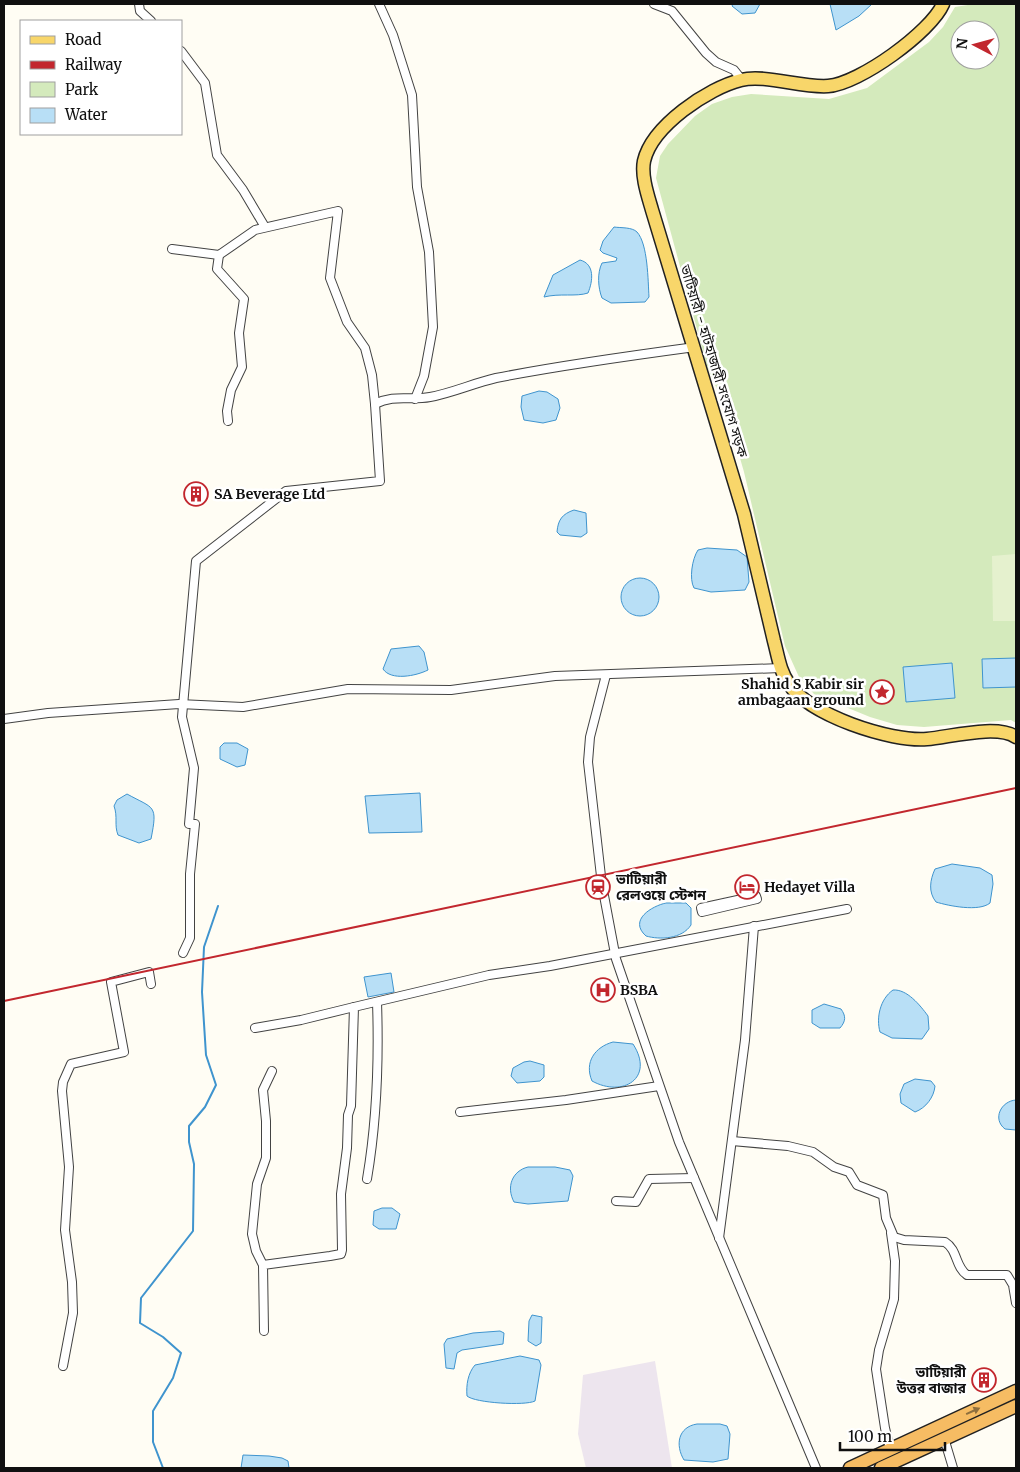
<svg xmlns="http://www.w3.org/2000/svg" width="1020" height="1472" font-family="Merriweather,'Noto Sans Bengali',serif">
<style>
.industrial{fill:#ede5ee}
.green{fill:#d4eabc;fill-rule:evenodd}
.pitch{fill:#e5f1ce}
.water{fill:#b8dff6;stroke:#3f94ce}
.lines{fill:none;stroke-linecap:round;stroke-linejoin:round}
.stream{stroke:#3f94ce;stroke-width:2}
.minor-casing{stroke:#434343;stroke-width:10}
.primary-casing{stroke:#212121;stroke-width:15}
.trunk-casing{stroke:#212121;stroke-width:15}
.minor{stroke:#fff;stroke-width:8}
.primary{stroke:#f8d66a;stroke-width:12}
.trunk{stroke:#f6bc63;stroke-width:12}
.rail{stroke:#c2272e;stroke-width:2}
.oneway{fill:#8e6f3e}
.labels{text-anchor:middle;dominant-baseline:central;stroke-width:5;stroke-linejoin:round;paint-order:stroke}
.street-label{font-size:14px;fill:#101010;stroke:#fff}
.poi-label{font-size:14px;font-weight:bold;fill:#101010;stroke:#fff;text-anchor:start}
</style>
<rect width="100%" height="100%" fill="#fffdf4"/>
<polygon class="industrial" points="655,1361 672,1468 586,1468 578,1434 583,1375"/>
<path class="green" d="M 974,4 L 1016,4 L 1016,723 L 1011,720 L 924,727 L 897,725 L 870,717 L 814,694 L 799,677 L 785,646 L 744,472 L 726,410 L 707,366 L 656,178 L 660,156 L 668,144 L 695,116 L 712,104 L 732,97 L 751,94 L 829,99 L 867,88 L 929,42 L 943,27 L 955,7 ZM 960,30 L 990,30 L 990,60 L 960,60 Z"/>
<polygon class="pitch" points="1016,554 1016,621 993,621 992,556"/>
<g class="water">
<polygon points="733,4 760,4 755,13 742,14 732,6"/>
<polygon points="810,4 872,4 859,16 836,30 830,4"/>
<path d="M 614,227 C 621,228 632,227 637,232 C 648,244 648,281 649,297 L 645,302 L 611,303 L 602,298 C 598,288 597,273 602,263 L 616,261 L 617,258 L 603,253 L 600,250 L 603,241 Z"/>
<path d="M 580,260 C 595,264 593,281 588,293 C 576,297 560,293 544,297 L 553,275 Z"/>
<polygon points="539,391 547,392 558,399 560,408 556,420 543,423 524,420 521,407 522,396"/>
<path d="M 574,510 L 586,513 L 587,533 L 581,537 L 560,535 L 557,532 C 558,520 562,514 574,510 Z"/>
<path d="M 707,548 L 737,550 L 747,557 L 749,582 L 745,590 L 711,592 L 694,588 C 689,579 692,559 698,550 Z"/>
<circle cx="640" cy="597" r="19"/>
<path d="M 419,646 L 424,652 L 428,670 C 416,676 391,681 383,669 L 391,649 Z"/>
<polygon points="1016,658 1016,687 983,688 982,659"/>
<polygon points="952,663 955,698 906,702 903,667"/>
<polygon points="224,743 237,743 248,749 245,765 237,767 220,759 220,747"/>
<polygon points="420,793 422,832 369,833 365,796"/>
<path d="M 127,794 C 154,809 158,804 151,839 L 139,843 L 118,835 C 114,825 118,817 114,806 L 117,800 Z"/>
<path d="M 952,864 L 980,868 L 992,875 L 993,884 L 990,903 C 979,912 949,906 936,902 C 928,892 930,880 935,869 Z"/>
<path d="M 666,903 L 686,903 L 691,908 L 691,925 C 682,939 660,940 646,936 C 628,920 652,906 666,903 Z"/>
<polygon points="391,973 394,992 368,997 364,977"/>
<path d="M 893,990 C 907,989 920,1005 928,1016 L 929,1029 L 922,1039 L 892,1038 L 880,1032 C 876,1018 880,999 893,990 Z"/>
<path d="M 824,1004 L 841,1009 C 846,1016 846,1021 840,1028 L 820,1028 L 812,1023 L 812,1010 Z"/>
<path d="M 613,1042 L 633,1044 C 655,1078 623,1098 592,1081 C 584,1062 595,1047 613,1042 Z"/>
<polygon points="530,1061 544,1065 544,1077 540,1081 517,1083 511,1076 513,1068 524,1062"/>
<path d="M 915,1079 L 931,1081 L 935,1086 C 934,1097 926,1108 915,1112 L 901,1103 L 900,1094 L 904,1084 Z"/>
<path d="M 1016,1100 L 1016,1130 L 1005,1129 C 992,1119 1001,1101 1016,1100 Z"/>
<path d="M 528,1167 L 555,1167 L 570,1170 L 573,1176 L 568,1201 L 528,1204 L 514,1202 C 506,1187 512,1171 528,1167 Z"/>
<polygon points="382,1208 392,1208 400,1214 396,1229 379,1229 373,1225 374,1211"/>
<polygon points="532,1315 542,1317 541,1343 536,1346 528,1341 529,1321"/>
<polygon points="500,1331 504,1333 503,1344 462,1350 457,1353 454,1369 446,1368 444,1344 447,1339 473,1333"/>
<path d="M 520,1356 L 539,1360 L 541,1365 L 535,1401 C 525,1406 475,1403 467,1396 C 466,1385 468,1373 475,1365 Z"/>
<path d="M 697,1424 L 720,1424 L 727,1426 L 730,1434 L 728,1459 L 713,1462 L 684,1460 C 675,1445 678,1427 697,1424 Z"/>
<polygon points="243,1455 269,1456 282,1458 288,1461 289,1468 241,1468"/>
</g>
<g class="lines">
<polyline class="stream" points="163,1468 153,1442 153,1411 173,1378 181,1353 163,1337 140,1323 141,1298 193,1231 194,1164 189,1142 189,1126 205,1107 216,1085 206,1055 202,992 204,947 218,906"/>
<g class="minor-casing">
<g id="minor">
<polyline points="139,4 140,11 151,21"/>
<polyline points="379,4 393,35 412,95 417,187 429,252 433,327 424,376 415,399"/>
<polyline points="654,4 672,11 706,53 716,62 734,70 742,80"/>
<polyline points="181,51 205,83 217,155 243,190 265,227"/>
<path d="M 172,249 L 219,255 L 255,230 L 338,211 L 330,278 L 347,322 L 365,348 L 372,375 L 375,404 C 395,394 409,401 430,397 C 452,393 474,383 496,378 C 562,365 628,356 695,347"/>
<polyline points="219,255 217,269 244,299 239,333 242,367 231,390 227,411 228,421"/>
<polyline points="606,675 590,737 588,762 602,885 616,959 679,1142 816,1468"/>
<polyline points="4,719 48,713 179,704 243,707 348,689 451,690 555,676 781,668"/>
<polygon points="756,896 757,899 702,912 701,908"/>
<polyline points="183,953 190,938 190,874 195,824 189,824 194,768 182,717 196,561 286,491 380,481 375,404"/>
<polyline points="255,1028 301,1020 354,1007"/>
<polyline points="460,1112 566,1100 659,1086"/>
<path d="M 732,1141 L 788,1146 L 813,1152 L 834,1167 L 849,1172 L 857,1185 L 883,1195 L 886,1218 L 894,1237 L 904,1240 L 945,1242 C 958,1250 955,1267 967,1275 L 1007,1275 L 1013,1285 L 1016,1303"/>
<path d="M 367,1179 C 377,1120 379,1061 377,1002"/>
<polyline points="616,1201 636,1202 649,1179 694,1178"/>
<polyline points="719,1238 745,1040 754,926"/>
<polyline points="263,1265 256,1251 252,1234 257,1184 266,1158 266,1121 263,1090 272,1071"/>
<polyline points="264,1331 263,1265 330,1256 341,1254 342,1250 341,1194 347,1148 348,1115 351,1106 354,1007 489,975 550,966 847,909"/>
<polyline points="63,1366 73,1313 72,1282 65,1230 69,1167 62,1091 63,1082 71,1064 124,1052 111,982 149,972 151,984"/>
<polyline points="944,1438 953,1468"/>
<polyline points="890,1449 885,1428 876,1369 879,1350 894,1299 895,1261 891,1233"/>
</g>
</g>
<g class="primary-casing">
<path id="primary" d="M 943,4 C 931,32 859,84 828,86 C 802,88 765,74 741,80 C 708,88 652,126 644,161 C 641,176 648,196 652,210 L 744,514 L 774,641 C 778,656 780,672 789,684 C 809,715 890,742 927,739 C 950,737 997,724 1016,737"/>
</g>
<g class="trunk-casing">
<g id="trunk">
<polyline points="850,1468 1016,1391"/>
<polyline points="881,1468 1016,1406"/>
</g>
</g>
<use href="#minor" class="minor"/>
<use href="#primary" class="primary"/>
<use href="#trunk" class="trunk"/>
<polyline class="rail" points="4,1001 1016,788"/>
</g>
<defs><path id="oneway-solid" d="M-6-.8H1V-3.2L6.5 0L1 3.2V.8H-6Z" transform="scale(1.25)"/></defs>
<use class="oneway" href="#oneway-solid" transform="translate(973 1411) rotate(-24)"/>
<defs>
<g id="building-ring" transform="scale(1.25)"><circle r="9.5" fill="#fff" stroke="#c2272e" stroke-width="1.5"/><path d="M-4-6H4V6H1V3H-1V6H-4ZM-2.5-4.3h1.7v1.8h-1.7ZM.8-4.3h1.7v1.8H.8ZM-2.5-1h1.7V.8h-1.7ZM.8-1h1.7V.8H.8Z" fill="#c2272e"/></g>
<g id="sight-ring" transform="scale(1.25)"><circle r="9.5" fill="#fff" stroke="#c2272e" stroke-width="1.5"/><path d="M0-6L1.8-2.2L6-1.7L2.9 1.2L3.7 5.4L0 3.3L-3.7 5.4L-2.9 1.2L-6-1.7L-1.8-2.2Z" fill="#c2272e"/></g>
<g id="station-ring" transform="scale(1.25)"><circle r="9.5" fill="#fff" stroke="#c2272e" stroke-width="1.5"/><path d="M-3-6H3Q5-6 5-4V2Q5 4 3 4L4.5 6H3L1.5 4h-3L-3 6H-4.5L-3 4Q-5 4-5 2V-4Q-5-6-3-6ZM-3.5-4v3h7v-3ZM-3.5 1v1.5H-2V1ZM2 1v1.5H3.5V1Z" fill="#c2272e"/></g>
<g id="hotel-ring" transform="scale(1.25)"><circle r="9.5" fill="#fff" stroke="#c2272e" stroke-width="1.5"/><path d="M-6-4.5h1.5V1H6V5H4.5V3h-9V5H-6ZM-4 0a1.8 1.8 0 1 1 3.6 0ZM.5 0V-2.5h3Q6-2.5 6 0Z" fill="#c2272e"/></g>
<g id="hospital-ring" transform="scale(1.25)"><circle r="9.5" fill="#fff" stroke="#c2272e" stroke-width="1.5"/><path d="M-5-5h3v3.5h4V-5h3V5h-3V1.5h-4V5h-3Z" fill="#c2272e"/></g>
</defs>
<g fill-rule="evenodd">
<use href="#building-ring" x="196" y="494"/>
<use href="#sight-ring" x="882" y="692"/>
<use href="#station-ring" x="598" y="887"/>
<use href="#hotel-ring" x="747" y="887"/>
<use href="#hospital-ring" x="603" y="990"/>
<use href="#building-ring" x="984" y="1380"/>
</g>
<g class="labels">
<g class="street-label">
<text transform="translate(714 361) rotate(73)">ভাটিয়ারী - হাটহাজারী সংযোগ সড়ক</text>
</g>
<g class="poi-label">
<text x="214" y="494">SA Beverage Ltd</text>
<text x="864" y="684" text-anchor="end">Shahid S Kabir sir<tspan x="864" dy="16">ambagaan ground</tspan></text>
<text x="616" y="879">ভাটিয়ারী<tspan x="616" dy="16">রেলওয়ে স্টেশন</tspan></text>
<text x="764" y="887">Hedayet Villa</text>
<text x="620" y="990">BSBA</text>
<text x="966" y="1372" text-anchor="end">ভাটিয়ারী<tspan x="966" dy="16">উত্তর বাজার</tspan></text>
</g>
</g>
<rect width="1020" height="1472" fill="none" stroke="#101010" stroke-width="10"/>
<rect x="20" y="20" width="162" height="115" fill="#ffffff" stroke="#9f9f9f"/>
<rect x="30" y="36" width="25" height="8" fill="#f8d66a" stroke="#9f9f9f"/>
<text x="65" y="45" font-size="15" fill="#101010">Road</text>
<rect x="30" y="61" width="25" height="8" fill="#c2272e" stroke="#9f9f9f"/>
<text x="65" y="70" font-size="15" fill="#101010">Railway</text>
<rect x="30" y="82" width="25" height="15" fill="#d4eabc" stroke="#9f9f9f"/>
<text x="65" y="95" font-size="15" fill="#101010">Park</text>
<rect x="30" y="108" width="25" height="15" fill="#b8dff6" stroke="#9f9f9f"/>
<text x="65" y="120" font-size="15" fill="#101010">Water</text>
<g transform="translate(975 45) rotate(276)"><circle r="24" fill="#ffffff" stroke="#9f9f9f"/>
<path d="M0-4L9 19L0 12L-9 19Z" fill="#c2272e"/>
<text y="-8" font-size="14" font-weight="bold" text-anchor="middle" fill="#101010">N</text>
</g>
<path d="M840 1442v8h105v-8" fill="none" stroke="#101010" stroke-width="2.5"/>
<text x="848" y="1442" font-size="15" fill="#101010" stroke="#ffffff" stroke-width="4" paint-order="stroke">100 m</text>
</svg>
